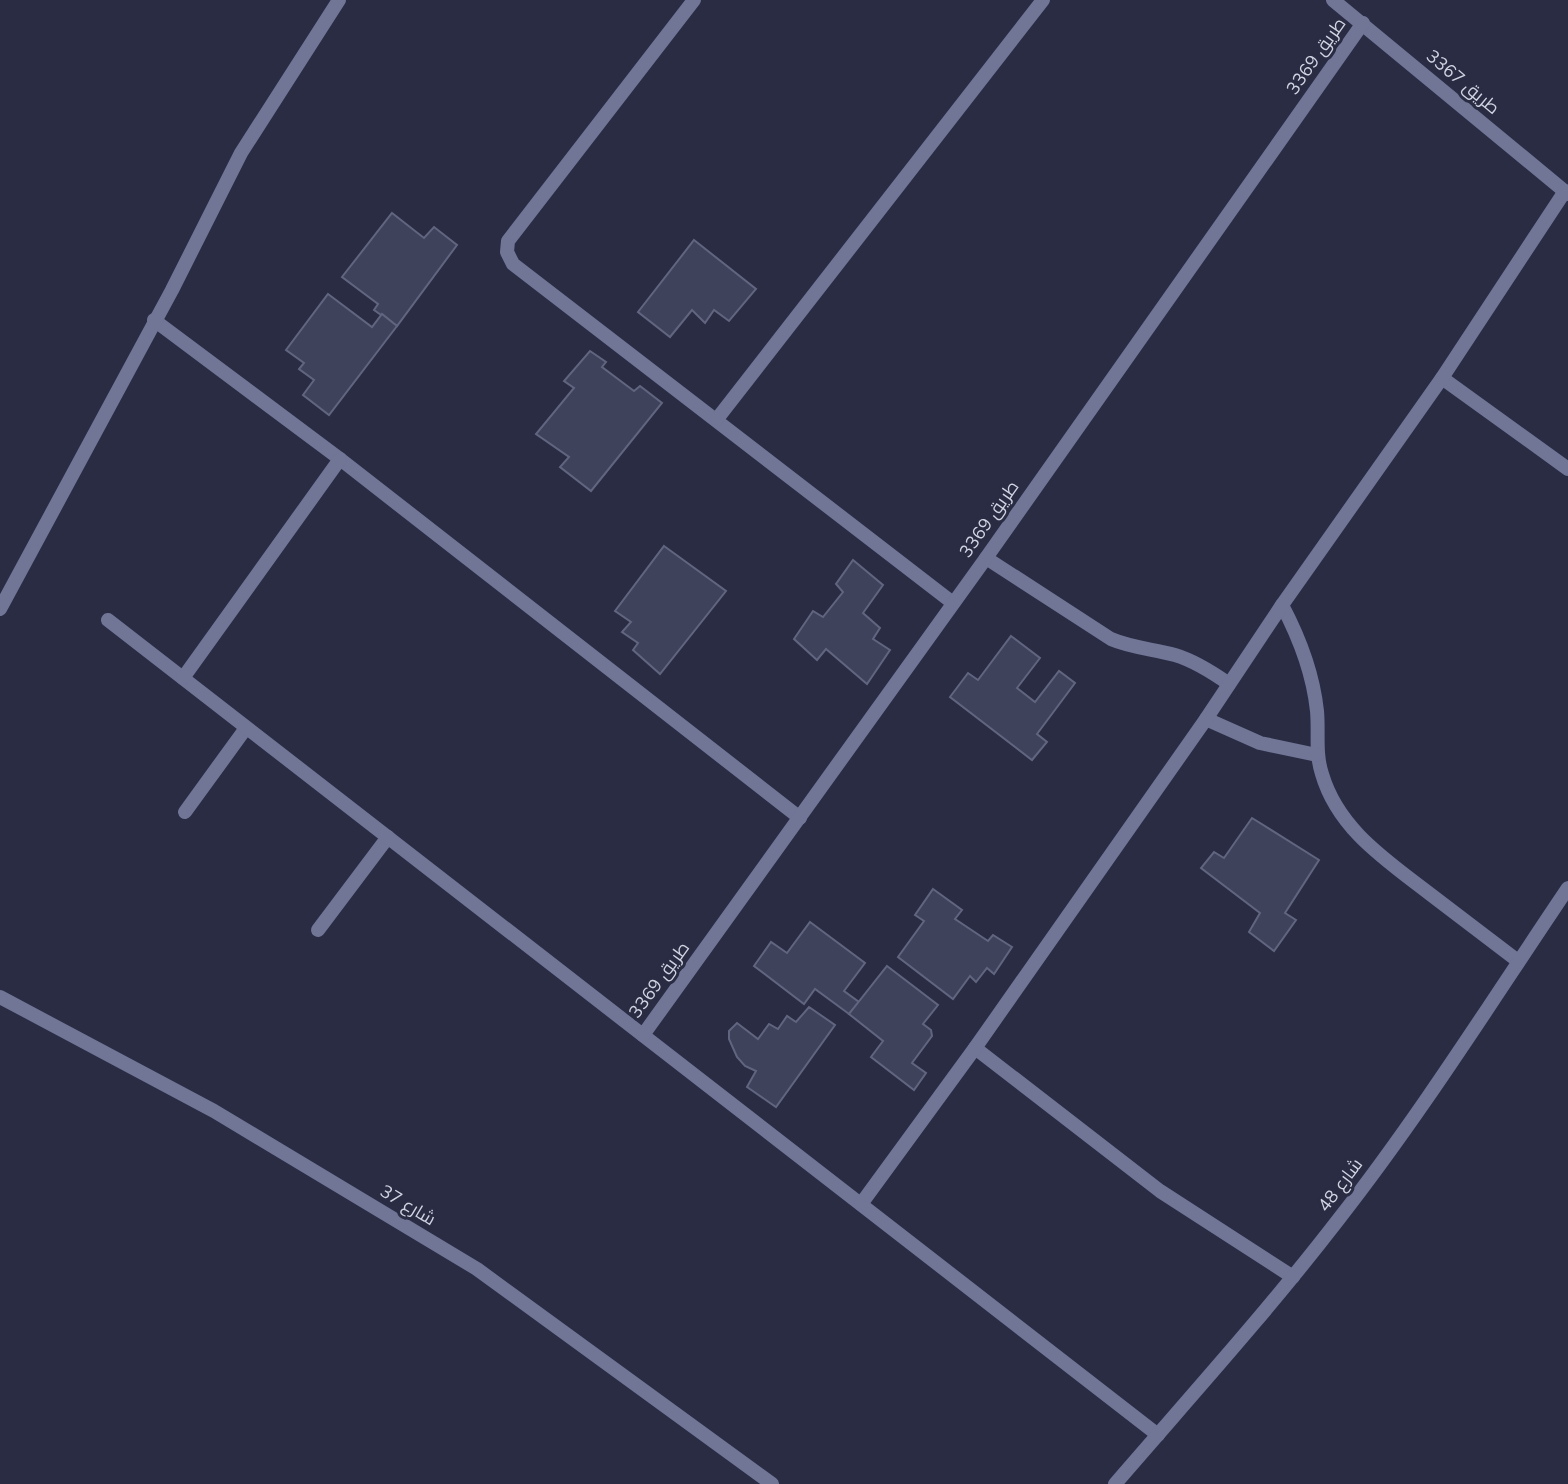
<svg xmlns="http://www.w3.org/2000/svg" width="1568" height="1484" font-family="'Nunito Sans',Cairo,sans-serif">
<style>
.building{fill:#3f425b;stroke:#61657f;stroke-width:2}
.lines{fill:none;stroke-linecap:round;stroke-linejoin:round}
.service{stroke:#717596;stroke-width:14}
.minor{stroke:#717596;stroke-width:14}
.tertiary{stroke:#717596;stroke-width:14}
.labels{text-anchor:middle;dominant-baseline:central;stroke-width:6;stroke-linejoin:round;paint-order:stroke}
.street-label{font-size:18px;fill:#d0d3e1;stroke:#292c43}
</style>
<rect width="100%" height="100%" fill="#292c43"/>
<g class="building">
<polygon points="392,213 424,238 434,227 457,245 397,326 374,310 378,304 342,277"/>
<polygon points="694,240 756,289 729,321 714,310 705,323 692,310 670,337 638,312"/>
<polygon points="328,294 372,327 382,314 397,326 329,415 303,395 314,380 299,369 304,363 286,350"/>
<polygon points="590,351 606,362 602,367 634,391 640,386 662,403 591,491 560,467 569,457 536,434 574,388 564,381"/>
<polygon points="664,546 726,591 660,674 633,650 638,643 622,632 631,622 615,611"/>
<polygon points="853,560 883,585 863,613 880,628 873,639 890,650 867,684 826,649 817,660 794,639 813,611 823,617 843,592 836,584"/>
<polygon points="1011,636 1040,658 1017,688 1035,702 1059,671 1075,683 1037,734 1047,742 1032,760 950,697 968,673 978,680"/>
<polygon points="1252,818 1319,860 1285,913 1296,920 1274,951 1249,932 1260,913 1201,868 1214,852 1224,858"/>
<polygon points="933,889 962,910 955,919 988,941 993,935 1012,947 994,974 987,968 976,982 970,976 953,999 898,957 924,921 915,915"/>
<polygon points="810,922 865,963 844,991 859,1002 849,1014 815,989 804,1004 754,966 771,942 787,953"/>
<polygon points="887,966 938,1005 923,1024 931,1030 932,1036 912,1063 926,1073 914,1090 871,1057 883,1041 849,1014"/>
<polygon points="809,1007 835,1025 776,1107 747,1087 756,1071 745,1066 737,1057 729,1039 729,1031 737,1023 758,1039 769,1024 778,1029 787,1016 796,1022"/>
</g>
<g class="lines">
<g class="service">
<polyline points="185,812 246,728"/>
<polyline points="318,930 388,837"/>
</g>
<g class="minor">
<polyline points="694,0 508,241 507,252 513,264 953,603"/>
<polyline points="1333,0 1568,194"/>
<polyline points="154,320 340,459 800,818"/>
<polyline points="1442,378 1568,469"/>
<polyline points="717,419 1043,0"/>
<path d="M 986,558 L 1111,639 C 1132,648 1154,649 1175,655 C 1195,661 1212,672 1229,684"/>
<path d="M 1282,605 C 1300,639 1313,673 1317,711 C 1319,732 1315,753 1322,774 C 1338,829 1386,860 1430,894 C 1459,916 1489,939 1518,961"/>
<polyline points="0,609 172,290 241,153 339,0"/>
<polyline points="108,620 1158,1435"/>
<polyline points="183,678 340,459"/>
<polyline points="1206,719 1260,743 1317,755"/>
<polyline points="0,997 214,1111 477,1269 772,1484"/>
<polyline points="643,1035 986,558 1363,23"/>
<polyline points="975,1048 1160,1191 1293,1277"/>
<polyline points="861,1204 975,1048 1206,719 1282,605 1442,378 1565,191"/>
</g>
<path class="tertiary" d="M 1115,1484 C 1190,1397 1267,1312 1338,1220 C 1421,1114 1493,999 1568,888"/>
</g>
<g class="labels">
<g class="street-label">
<text transform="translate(1316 56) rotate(-55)">طريق 3369</text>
<text transform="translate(1463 82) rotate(40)">طريق 3367</text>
<text transform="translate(989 519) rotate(-55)">طريق 3369</text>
<text transform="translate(659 980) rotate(-54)">طريق 3369</text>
<text transform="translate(1340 1185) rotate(-53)">شارع 48</text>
<text transform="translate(408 1205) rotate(31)">شارع 37</text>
</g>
</g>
</svg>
